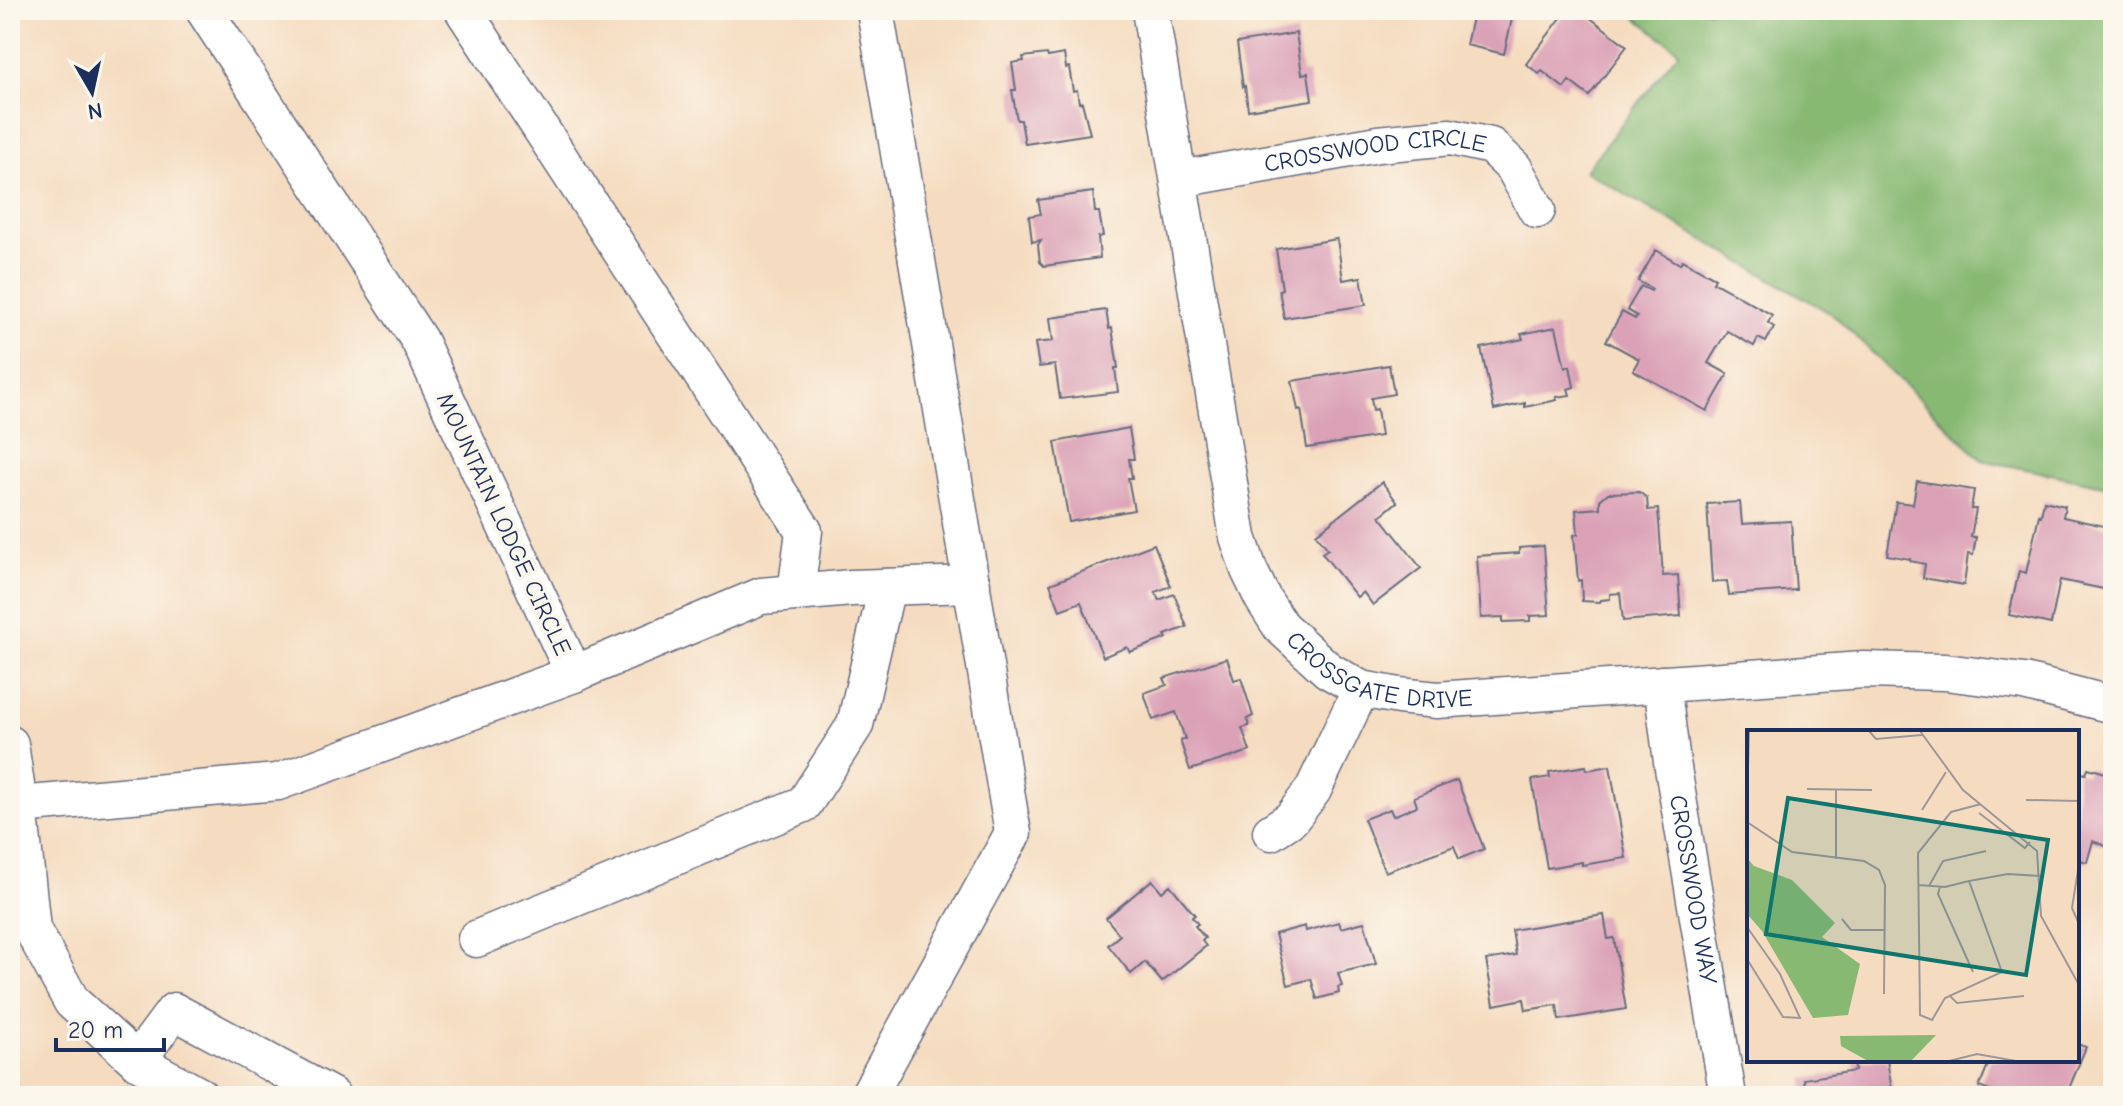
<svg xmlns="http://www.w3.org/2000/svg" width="2123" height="1106" font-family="'Comic Neue',sans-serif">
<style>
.forest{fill:#88b973;stroke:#527468;stroke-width:2}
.building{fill:#dba2b7}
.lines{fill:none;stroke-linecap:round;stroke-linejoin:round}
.minor-casing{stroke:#676c80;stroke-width:39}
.minor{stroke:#fff;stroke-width:36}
.labels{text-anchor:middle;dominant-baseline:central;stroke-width:8;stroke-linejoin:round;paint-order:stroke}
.street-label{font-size:24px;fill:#1b2f5e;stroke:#fbf7ec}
.inset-road{fill:none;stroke:#9e9799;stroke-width:2}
.view{fill:#0f766e;fill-opacity:0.15;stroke:#0f766e;stroke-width:4}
.inset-edge{fill:none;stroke:#1b2f5e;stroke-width:4}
</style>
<rect width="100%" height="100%" fill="#fbf7ec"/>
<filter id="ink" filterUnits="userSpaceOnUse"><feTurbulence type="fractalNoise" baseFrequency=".0125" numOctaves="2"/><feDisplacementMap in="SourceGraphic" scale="16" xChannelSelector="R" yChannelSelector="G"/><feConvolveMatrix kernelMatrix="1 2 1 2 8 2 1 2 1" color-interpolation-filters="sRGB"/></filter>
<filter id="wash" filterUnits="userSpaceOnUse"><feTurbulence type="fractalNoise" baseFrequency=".006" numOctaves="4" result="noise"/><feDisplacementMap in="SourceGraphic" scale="32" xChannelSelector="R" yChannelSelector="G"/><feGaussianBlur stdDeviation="1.8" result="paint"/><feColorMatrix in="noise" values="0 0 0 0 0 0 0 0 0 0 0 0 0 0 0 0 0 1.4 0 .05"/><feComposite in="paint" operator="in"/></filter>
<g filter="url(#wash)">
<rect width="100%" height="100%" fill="#f5dcc0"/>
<polygon class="forest" points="1626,10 2113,10 2113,487 1982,460 1835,316 1585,171 1679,51"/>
<g id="blocks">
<g class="building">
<polygon points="1004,10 1035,10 1035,12 1005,17"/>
<polygon points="1464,10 1514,10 1504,54 1466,45 1473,13"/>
<polygon points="1567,10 1580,10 1627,46 1589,96 1569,81 1564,88 1542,71 1539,74 1526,64"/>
<polygon points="1296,33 1302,74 1308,73 1312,100 1248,110 1245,86 1243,87 1237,43"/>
<polygon points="1047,54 1048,57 1064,54 1066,68 1069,67 1073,91 1077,90 1079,103 1082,102 1090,134 1025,144 1021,120 1017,120 1012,90 1016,90 1012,63 1024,61 1023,57"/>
<polygon points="1093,192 1095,212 1099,212 1103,236 1098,237 1100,258 1044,266 1040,262 1038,245 1041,240 1032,242 1029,216 1041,214 1038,200"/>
<polygon points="1337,239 1343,280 1361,277 1366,305 1284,318 1279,290 1282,289 1276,249"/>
<polygon points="1656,250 1680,264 1682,260 1715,278 1713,282 1772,315 1768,323 1774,327 1766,342 1758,338 1754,346 1727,331 1708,363 1728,374 1707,411 1633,370 1639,359 1606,341 1622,312 1635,319 1637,316 1627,310 1641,286 1651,291 1652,289 1638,281"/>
<polygon points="1106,310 1109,329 1112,328 1118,368 1115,368 1118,392 1060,399 1055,365 1039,367 1035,343 1053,341 1050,318"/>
<polygon points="1556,327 1565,368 1570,366 1574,387 1568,389 1570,395 1556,397 1557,400 1525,407 1525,403 1494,410 1481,348 1523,339 1521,334"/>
<polygon points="1389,365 1394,394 1371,398 1373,410 1377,409 1381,436 1307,448 1301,409 1298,410 1292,381"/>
<polygon points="1129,428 1134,459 1129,459 1132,478 1128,478 1134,510 1069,522 1055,442"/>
<polygon points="1917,481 1974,490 1971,509 1976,509 1971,537 1976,537 1973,555 1968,554 1964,585 1923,578 1925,564 1910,561 1910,559 1887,555 1896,502 1913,504"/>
<polygon points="1382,482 1397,502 1380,516 1421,568 1373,605 1363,592 1357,597 1322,553 1328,549 1316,534"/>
<polygon points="1639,492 1647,498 1648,510 1658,509 1663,576 1678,575 1681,616 1623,621 1620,593 1610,594 1610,599 1601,600 1600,602 1582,601 1581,580 1578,581 1574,535 1578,534 1576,510 1600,508 1600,500 1608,493"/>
<polygon points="2044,501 2065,506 2063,517 2113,528 2113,591 2060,580 2051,624 2009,615 2019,571 2026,573 2039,515 2041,516"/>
<polygon points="1740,502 1742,524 1791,521 1796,590 1729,595 1727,581 1712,582 1707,504"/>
<polygon points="1154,544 1171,586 1155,592 1159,600 1174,594 1187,627 1165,635 1167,638 1130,652 1127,647 1103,657 1081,602 1060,610 1050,584"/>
<polygon points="1544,546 1549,615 1530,616 1530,621 1503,622 1503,617 1481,618 1477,556 1519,553 1519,548"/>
<polygon points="1227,658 1234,680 1241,678 1253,716 1247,719 1249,726 1242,728 1250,751 1190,770 1180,740 1185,739 1176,712 1153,720 1144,693 1167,685 1164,678"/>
<polygon points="1586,766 1587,770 1610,766 1626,858 1582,865 1582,862 1547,868 1532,780 1550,777 1549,772"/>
<polygon points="2088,768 2113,775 2113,849 2093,841 2087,862 2077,859 2077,772 2086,774"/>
<polygon points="1457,780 1484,849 1459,859 1454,846 1385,872 1364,819 1390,809 1393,816 1417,806 1414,797"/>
<polygon points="1152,880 1162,892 1170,885 1195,915 1192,917 1198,924 1195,926 1205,938 1202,941 1206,946 1162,982 1145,962 1131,974 1108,945 1120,935 1106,918"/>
<polygon points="1604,915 1608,939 1614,938 1626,1009 1559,1020 1557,1005 1526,1010 1524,999 1494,1005 1486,960 1516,955 1512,930"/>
<polygon points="1339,922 1341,928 1364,922 1376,964 1338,973 1342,986 1338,987 1339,993 1317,999 1311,979 1288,985 1275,934 1305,926 1306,931"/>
<polygon points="2077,1044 2086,1047 2066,1096 2002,1096 1979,1087 1990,1060 2077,1060"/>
<polygon points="1854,1060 1887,1060 1893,1096 1806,1096 1804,1079 1855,1071"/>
</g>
</g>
</g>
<g filter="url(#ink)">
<use href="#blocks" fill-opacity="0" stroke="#676c80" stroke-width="2"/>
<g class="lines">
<g class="minor-casing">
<g id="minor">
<polyline points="463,10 804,531 796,593"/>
<path id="s1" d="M 1150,10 L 1238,537 L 1249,570 L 1263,599 L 1281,627 L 1328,670 L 1361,689 L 1399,696 L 1437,700 L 1863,670 L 1945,672 L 2024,682 L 2113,705"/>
<path id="s2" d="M 1180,179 L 1378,144 L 1450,137 L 1491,146 L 1514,168 L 1537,210"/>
<polyline points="574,674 761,596 852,588 972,584"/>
<path id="s3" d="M 1662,684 L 1672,762 L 1728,1096"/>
<polyline points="10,744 19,805 32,929 72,1002 137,1061 200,1096"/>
<polyline points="19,805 278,782 574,674 419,340 204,10"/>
<polyline points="1271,832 1291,819 1313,790 1361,689"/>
<polyline points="476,939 804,804 855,725 887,587"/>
<polyline points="137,1061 174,1011 332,1096"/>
<polyline points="868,1096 1013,833 875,10"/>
</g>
</g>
<use href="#minor" class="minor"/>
</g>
</g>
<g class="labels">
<g class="street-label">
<text stroke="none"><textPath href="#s2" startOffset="198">CROSSWOOD CIRCLE</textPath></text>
<text transform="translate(504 524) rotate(65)">MOUNTAIN LODGE CIRCLE</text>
<text stroke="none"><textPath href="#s1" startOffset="748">CROSSGATE DRIVE</textPath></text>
<text stroke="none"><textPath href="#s3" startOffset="208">CROSSWOOD WAY</textPath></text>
</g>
</g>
<g transform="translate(1747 730)">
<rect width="332" height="332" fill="#f5dcc0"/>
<path d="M 0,128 L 7,136 L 45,150 L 88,193 L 75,207 L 113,234 L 101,285 L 66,288 L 15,201 L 0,184 ZM 189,305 L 164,331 L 121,331 L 94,316 L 93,306 Z" fill="#88b973"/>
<path class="inset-road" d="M 122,1 L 129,9 L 175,5M 173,1 L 216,60 L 290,121 L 294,186 L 332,255M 60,59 L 125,60M 89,59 L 89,129M 279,70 L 332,71M 234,74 L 204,82 L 171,123 L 173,285 L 185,290 L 198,268 L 255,242 L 222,151 L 261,144 L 293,146M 0,75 L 2,1M 175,80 L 199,42M 232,83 L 278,118 L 283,112M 0,92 L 45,122 L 117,131 L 132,140 L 138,155 L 137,264M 332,134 L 325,178 L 332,194M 172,155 L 198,157 L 222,151M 182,156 L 196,131 L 239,121M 193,157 L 191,164 L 226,242M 95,189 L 104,200 L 138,200M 0,197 L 33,244 L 53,288 L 36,287 L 0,229M 203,266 L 210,273 L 277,266M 202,331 L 230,324 L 269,331"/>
<path class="view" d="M 41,68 L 301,110 L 279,245 L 19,204 Z"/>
<rect width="332" height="332" class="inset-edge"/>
</g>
<rect width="2123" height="1106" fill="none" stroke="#fbf7ec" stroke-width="40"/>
<g transform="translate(92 92) rotate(171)" stroke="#fbf7ec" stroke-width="6" paint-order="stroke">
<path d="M0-6L14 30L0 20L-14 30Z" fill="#1b2f5e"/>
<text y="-12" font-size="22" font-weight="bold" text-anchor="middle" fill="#1b2f5e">N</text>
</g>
<path d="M56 1038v12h108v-12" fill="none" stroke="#1b2f5e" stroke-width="4"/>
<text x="68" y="1038" font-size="24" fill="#1b2f5e" stroke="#fbf7ec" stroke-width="6" paint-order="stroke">20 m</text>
</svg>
